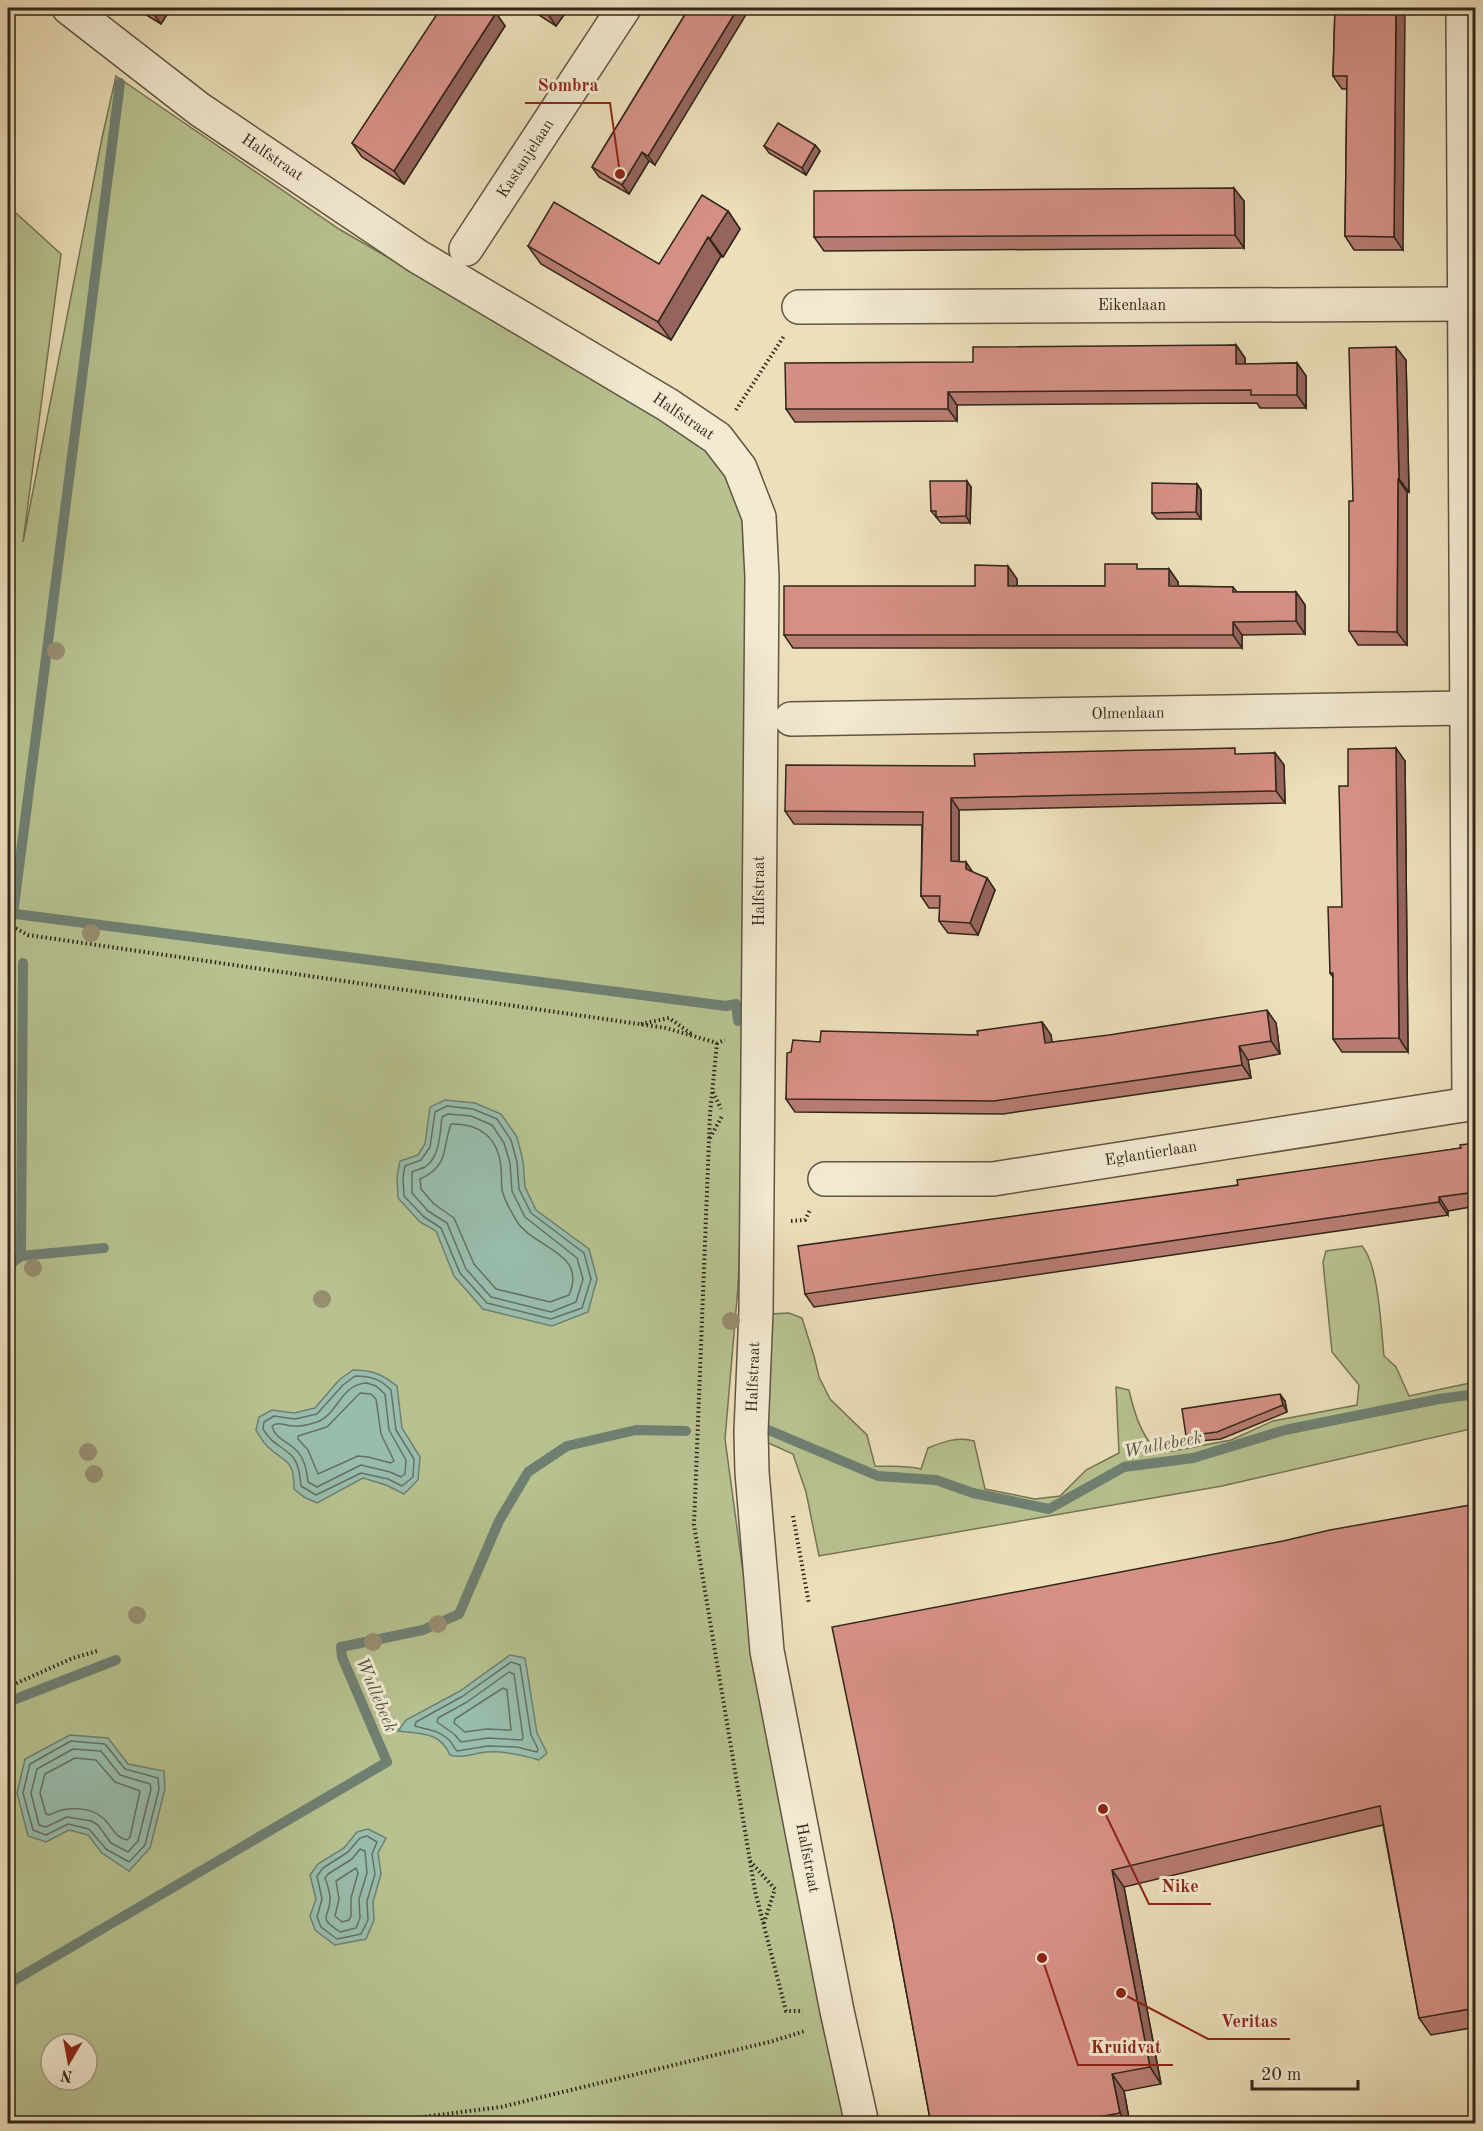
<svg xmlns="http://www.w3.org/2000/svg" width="1483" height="2131" font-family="'Old Standard TT',serif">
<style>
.green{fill:#b7c290;stroke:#747456;stroke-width:1.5;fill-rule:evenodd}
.water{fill:#99bdad;stroke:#6f8073;stroke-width:1.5}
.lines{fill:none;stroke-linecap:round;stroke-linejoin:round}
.shore{stroke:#657164;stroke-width:1.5}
.stream{stroke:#6f8073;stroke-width:10}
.minor-casing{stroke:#605443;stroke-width:36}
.path{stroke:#31251b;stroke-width:4;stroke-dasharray:1.5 3;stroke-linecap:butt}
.minor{stroke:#f3ead2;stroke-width:33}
.tree{fill:#978e72}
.wall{fill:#b77c72;stroke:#31251b;stroke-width:1.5}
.shaded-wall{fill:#95655d;stroke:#31251b;stroke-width:1.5}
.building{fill:#d59085;stroke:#31251b;stroke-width:1.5}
.labels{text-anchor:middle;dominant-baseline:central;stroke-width:6;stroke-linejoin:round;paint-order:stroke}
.street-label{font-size:16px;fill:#31251b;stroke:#f3ead2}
.water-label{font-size:18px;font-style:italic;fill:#505347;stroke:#f3ead2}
.leader{fill:none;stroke:#8f2418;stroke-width:2}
.callout-dot{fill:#8f2418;stroke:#f3ead2;stroke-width:2}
.callout-label{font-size:18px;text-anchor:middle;font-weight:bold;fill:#8f2418;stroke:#f3ead2;stroke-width:6;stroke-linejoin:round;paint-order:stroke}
</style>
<rect width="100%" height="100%" fill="#ecdfba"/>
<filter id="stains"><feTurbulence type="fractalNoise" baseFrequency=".00333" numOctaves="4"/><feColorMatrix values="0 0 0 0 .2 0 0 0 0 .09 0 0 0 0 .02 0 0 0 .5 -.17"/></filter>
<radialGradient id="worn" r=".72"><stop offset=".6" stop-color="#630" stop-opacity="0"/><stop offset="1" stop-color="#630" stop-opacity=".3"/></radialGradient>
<g class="green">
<path d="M 116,76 L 339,229 L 646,407 L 726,463 L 744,512 L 750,704 L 751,971 L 738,1287 L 725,1439 L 743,1572 L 835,2024 L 850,2123 L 8,2123 L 8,206 L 61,254 L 23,542 L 102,138 ZM 51,2044 L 87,2044 L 87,2080 L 51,2080 Z"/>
<path d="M 1362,1246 C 1379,1265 1381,1330 1384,1356 L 1396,1367 L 1409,1396 L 1475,1382 L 1475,1428 L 1222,1486 L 819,1556 L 806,1492 L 793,1454 L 764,1441 L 770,1314 L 789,1313 L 802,1318 L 814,1356 L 819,1377 L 830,1399 L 867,1435 L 875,1466 C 891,1467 905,1465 921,1469 L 928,1448 C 942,1442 959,1436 974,1441 L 985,1489 L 1035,1499 L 1060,1496 L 1086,1470 L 1119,1453 L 1116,1387 L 1129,1390 C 1134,1412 1141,1435 1156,1450 L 1173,1451 L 1231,1440 L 1273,1421 L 1357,1405 L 1359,1385 L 1332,1352 L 1323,1262 L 1326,1251 Z"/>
</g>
<g class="water">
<polygon points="445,1100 475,1103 501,1114 517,1137 523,1161 525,1187 536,1210 589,1249 597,1279 588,1312 552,1326 483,1309 454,1276 436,1231 420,1222 398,1198 397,1177 400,1161 418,1155 425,1144 430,1107"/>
<path d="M 353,1370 C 372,1370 382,1374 397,1386 L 402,1428 L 420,1457 L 418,1480 L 404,1494 L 386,1485 L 363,1478 L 317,1503 L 304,1497 L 294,1489 C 294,1457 285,1464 267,1446 C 263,1442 259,1435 256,1430 L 259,1417 L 272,1410 L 294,1413 L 315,1408 L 339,1380 Z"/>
<path d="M 510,1655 L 525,1658 L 537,1733 L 547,1753 L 539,1760 C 522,1755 505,1751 487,1752 C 474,1753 462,1759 450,1755 C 440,1731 420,1734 398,1731 L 406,1720 L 460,1691 Z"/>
<polygon points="70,1735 108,1738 128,1764 164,1771 165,1789 150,1848 129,1871 102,1853 88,1835 69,1830 46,1842 28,1836 17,1793 25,1759"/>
<polygon points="368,1829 386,1838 378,1853 381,1874 373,1902 374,1920 366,1939 335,1945 315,1930 310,1916 316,1899 310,1875 318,1864 344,1848 357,1832"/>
</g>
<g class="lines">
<g class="shore">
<polygon points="447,1106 473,1109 497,1119 511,1140 517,1162 519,1189 531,1213 584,1253 591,1279 582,1308 551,1319 487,1303 460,1273 441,1228 424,1217 404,1196 403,1177 405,1166 421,1160 430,1147 435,1112"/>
<path d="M 448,1114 L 471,1116 L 492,1125 L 504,1143 L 510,1163 L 512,1191 L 525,1217 L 577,1258 L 583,1279 L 576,1302 L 551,1312 L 491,1297 L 466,1269 L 447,1223 L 428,1211 L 412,1193 L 412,1172 C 416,1170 421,1169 425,1167 C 440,1157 440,1133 442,1117 Z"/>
<path d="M 451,1124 C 480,1123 498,1138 501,1167 C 502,1175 501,1182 502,1190 C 504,1200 511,1211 516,1220 C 533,1249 588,1251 569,1295 L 550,1302 L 496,1289 L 474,1264 L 454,1218 L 434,1204 L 421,1189 L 420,1179 C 450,1165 442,1148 451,1124 Z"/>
<path d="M 355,1376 C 371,1376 380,1379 391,1390 L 396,1430 L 414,1459 L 413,1477 L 402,1486 L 388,1479 L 361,1473 L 316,1495 L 301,1486 C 300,1476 299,1463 291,1455 C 279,1444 273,1445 263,1429 L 264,1422 L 274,1416 L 295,1419 L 317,1414 L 343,1385 Z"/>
<path d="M 367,1383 L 376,1386 L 385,1394 L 389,1430 L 406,1460 L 405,1474 L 401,1477 L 390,1472 L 361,1465 L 317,1487 L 308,1482 C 307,1472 304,1457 296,1450 C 287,1441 275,1439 272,1426 C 279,1421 285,1426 294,1426 C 301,1427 310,1424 317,1422 C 338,1415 340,1384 367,1383 Z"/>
<polygon points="360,1393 371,1394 376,1399 381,1434 394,1461 391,1463 368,1457 358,1456 318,1474 308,1450 298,1439 298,1436 327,1427"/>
<path d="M 511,1662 L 520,1665 L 531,1735 L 538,1749 L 537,1752 L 517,1747 L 488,1746 L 457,1751 C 453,1747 452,1742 448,1739 C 437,1729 427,1730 415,1726 L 416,1722 L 463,1696 Z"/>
<polygon points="509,1672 514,1674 523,1737 522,1740 488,1738 461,1742 454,1734 437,1722 438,1718 467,1702"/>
<polygon points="503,1688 507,1690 511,1730 486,1729 465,1732 454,1723 455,1719"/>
<polygon points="71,1741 105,1744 125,1769 158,1778 159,1789 145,1845 129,1862 106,1849 89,1829 68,1824 46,1835 33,1830 23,1793 30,1764"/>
<polygon points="73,1749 101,1751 120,1775 150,1784 151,1789 138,1841 128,1852 111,1843 98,1825 91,1821 67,1817 46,1827 39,1825 31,1793 37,1769"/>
<path d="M 75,1758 L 96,1760 L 115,1782 L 140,1791 L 130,1837 L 127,1840 C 115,1838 112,1826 103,1818 C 89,1805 65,1807 49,1815 L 46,1814 L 40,1793 L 45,1774 Z"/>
<polygon points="367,1836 377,1842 372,1854 375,1874 367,1901 368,1920 361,1934 337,1939 321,1927 317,1917 322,1899 317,1876 323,1868 348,1852 360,1838"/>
<path d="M 360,1849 L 365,1851 L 367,1873 L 359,1899 L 360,1918 L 356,1928 L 340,1932 C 315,1915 331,1919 330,1898 C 330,1891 327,1884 325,1878 L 328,1874 L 352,1859 Z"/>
<polygon points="356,1868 358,1873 351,1898 351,1916 349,1920 342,1922 335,1916 339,1899 336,1881"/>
</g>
<g class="stream">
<polyline points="8,913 726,1006 736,1004 738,1021"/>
<polyline points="13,914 120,83"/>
<polyline points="21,1256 23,963"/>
<polyline points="8,1266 21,1256 104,1248"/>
<polyline points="766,1429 878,1476 936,1480 973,1493 1049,1509 1124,1467 1193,1458 1285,1430 1439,1399 1476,1394"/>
<polyline points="8,1702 116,1660"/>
<polyline points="8,1984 387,1762 342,1657 341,1647 423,1630 459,1614 499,1521 528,1472 567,1446 636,1430 686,1431"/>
</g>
<g class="minor-casing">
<g id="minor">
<polyline points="69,8 199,109 417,256 668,405 717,438 740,468 759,517 762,577 756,1311 751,1432 752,1472 767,1651 837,2011 862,2124"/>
<path d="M 1463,8 C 1465,373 1465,738 1469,1104"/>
<polyline points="466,249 624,8"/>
<polyline points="799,307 1464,304"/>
<polyline points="791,719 1464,708"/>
<polyline points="825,1179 993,1179 1476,1103"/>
</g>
</g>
<g class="path">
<polyline points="736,410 784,336"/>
<polyline points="8,924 28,935 666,1028 717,1043 725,1040"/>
<polyline points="641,1024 669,1018 693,1035"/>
<polyline points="717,1043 710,1114 694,1525 755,1891 786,2011 803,2011"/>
<polyline points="713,1092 721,1109"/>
<polyline points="710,1138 722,1116"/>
<polyline points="791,1221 805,1220 810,1210"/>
<polyline points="793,1516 809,1604"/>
<polyline points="8,1687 73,1658 97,1651"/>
<polyline points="750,1861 775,1889 764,1923"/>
<polyline points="367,2124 501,2107 773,2041 805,2031"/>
</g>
<use href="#minor" class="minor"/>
</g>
<g class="tree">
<circle cx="56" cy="651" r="9"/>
<circle cx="91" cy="933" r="9"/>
<circle cx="33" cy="1268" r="9"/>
<circle cx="322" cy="1299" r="9"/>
<circle cx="731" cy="1321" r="9"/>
<circle cx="88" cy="1452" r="9"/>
<circle cx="94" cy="1474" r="9"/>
<circle cx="137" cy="1615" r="9"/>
<circle cx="438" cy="1624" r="9"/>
<circle cx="373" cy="1642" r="9"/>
</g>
<g class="wall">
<polygon points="135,8 171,8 161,24"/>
<polygon points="528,8 569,8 556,26"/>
<polygon points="689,8 655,165 649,161 629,194 599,177 592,167"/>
<polygon points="1335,8 1403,250 1354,250 1345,236 1347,89 1342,89 1333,76"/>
<polygon points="496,13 505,26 404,184 362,157 352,143"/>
<polygon points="815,145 820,151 806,175 769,153 764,146"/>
<polygon points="1244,201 1244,248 824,251 814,237"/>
<polygon points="728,211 740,229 723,257 721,256 671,340 541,264 528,246 659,264"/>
<polygon points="1236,345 1245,358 1245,364 1297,363 1306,376 1306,408 1260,408 1257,403 957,405 957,421 795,422 786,409 973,362"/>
<polygon points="1406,360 1409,492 1407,492 1407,645 1358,645 1349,631 1353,501"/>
<polygon points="1197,484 1201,490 1201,519 1157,519 1152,513"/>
<polygon points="971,487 970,523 941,523 931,511"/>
<polygon points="1141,569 1169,569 1178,582 1178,586 1233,587 1237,592 1296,592 1305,605 1305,634 1242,635 1242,648 793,648 784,635 975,586 1017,579 1017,586 1105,586"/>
<polygon points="1275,753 1284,765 1285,803 959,810 959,862 973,873 987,878 995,890 978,935 948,933 939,921 940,908 929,908 921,896 922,825 794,824 785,811 975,766"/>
<polygon points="1405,761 1408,1052 1342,1052 1333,1039 1333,977 1330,973 1342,907 1348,786"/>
<polygon points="1042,1022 1051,1035 1052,1042 1276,1023 1280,1054 1248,1060 1251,1078 1003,1114 795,1112 786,1099 791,1052 820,1042 978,1035"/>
<polygon points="1476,1143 1476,1206 1448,1211 1448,1215 814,1307 805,1294 1238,1185 1461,1148"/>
<polygon points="1285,1401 1287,1412 1221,1439 1190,1442 1186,1436"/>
<polygon points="1476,1504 1476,2027 1431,2035 1419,2018 1383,1825 1124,1887 1161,2084 1124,2091 1130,2124 931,2124 894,1926"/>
</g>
<g class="shaded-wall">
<polygon points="149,8 171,8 161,24"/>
<polygon points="551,8 569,8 556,26 547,13"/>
<polygon points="738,8 750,8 655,165 648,156"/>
<polygon points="1396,8 1405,8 1403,250 1394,237"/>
<polygon points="496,13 505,26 404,184 394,171"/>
<polygon points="815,145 820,151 806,175 802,168"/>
<polygon points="642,152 649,161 629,194 622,185"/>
<polygon points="1234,188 1244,201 1244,248 1235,235"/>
<polygon points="728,211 740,229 723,257 710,239"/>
<polygon points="708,237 721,256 671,340 658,322"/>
<polygon points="1236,345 1245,358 1245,377 1236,364"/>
<polygon points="1396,347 1406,360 1409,492 1399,479"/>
<polygon points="1297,363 1306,376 1306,408 1297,395"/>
<polygon points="948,392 957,405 957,421 948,409"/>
<polygon points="1398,479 1407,492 1407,645 1397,632"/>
<polygon points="967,481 971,487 970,523 966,516"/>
<polygon points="1197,484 1201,490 1201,519 1196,512"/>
<polygon points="1008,566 1017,579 1017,599 1008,586"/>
<polygon points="1169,569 1178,582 1178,599 1169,586"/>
<polygon points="1296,592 1305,605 1305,634 1296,621"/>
<polygon points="1233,622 1242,635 1242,648 1233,635"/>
<polygon points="1396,748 1405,761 1408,1052 1399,1038"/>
<polygon points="1275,753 1284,765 1285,803 1276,791"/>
<polygon points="951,798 959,810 959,874 951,861"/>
<polygon points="966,862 974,874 966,869"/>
<polygon points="987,878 995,890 978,935 970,923"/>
<polygon points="1267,1010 1276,1023 1280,1054 1271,1041"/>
<polygon points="1042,1022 1051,1035 1054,1056 1045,1043"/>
<polygon points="1239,1046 1248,1060 1251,1078 1242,1065"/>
<polygon points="1439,1197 1448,1211 1448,1215 1439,1202"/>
<polygon points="1280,1394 1285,1401 1287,1412 1283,1405"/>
<polygon points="1112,1870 1124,1887 1161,2084 1150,2067"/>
<polygon points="1112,2074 1124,2091 1130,2124 1127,2124 1120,2113"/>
</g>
<g class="building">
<polygon points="441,8 487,8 496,13 394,171 352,143"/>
<polygon points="539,8 551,8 547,13"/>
<polygon points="689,8 738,8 648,156 642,152 622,185 592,167"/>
<polygon points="1335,8 1396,8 1394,237 1345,236 1347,76 1333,76"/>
<polygon points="778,123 815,145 802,168 764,146"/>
<polygon points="1234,188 1235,235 814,237 814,191"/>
<polygon points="702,195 728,211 710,239 708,237 658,322 528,246 554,202 659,264"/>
<polygon points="1236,345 1236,364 1297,363 1297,395 1251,395 1251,390 948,392 948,409 786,409 785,363 973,362 973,347"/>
<polygon points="1396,347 1399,479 1398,479 1397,632 1349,631 1349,501 1353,501 1349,348"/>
<polygon points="930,481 967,481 966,516 936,517 936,511 931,511"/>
<polygon points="1152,483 1197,484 1196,512 1152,513"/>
<polygon points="1105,564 1137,564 1137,569 1169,569 1169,586 1233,587 1233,592 1296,592 1296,621 1233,622 1233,635 784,635 784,586 975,586 975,565 1008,566 1008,586 1105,586"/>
<polygon points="1235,748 1235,754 1275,753 1276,791 951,798 951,861 966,862 966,869 987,878 970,923 939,921 940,896 921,896 923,812 785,811 786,765 975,766 974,754"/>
<polygon points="1396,748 1399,1038 1333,1039 1333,973 1330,973 1328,907 1342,907 1339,786 1348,786 1348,749"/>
<polygon points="1267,1010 1271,1041 1239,1046 1242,1065 994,1101 786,1099 787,1053 791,1052 793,1040 820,1042 821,1031 978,1035 977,1031 1042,1022 1045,1043 1109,1035"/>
<polygon points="1476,1143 1476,1192 1439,1197 1439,1202 805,1294 798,1246 1238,1185 1237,1180 1461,1148 1460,1145"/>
<polygon points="1280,1394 1283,1405 1217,1432 1186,1436 1182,1409"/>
<polygon points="1476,1504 1476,2008 1419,2018 1380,1806 1112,1870 1150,2067 1112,2074 1120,2113 1082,2120 1083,2124 931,2124 894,1926 832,1627 1283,1541 1330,1530"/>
</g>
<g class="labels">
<g class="street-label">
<text transform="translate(272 158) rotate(34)">Halfstraat</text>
<text transform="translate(526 159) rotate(-57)">Kastanjelaan</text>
<text x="1132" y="306">Eikenlaan</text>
<text transform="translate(683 417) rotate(34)">Halfstraat</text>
<text transform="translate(1128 714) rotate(-1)">Olmenlaan</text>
<text transform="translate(760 891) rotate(-90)">Halfstraat</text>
<text transform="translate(1151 1154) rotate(-9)">Eglantierlaan</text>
<text transform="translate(754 1377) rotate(-88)">Halfstraat</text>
<text transform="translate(807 1858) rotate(79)">Halfstraat</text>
</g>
<g class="water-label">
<text transform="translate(1163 1445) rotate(-11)">Wullebeek</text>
<text transform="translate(376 1695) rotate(67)">Wullebeek</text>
</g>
</g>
<path class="leader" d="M620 174L610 103H525M1103 1809L1149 1904H1211M1121 1993L1208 2039H1290M1042 1958L1078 2065H1173"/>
<g class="callout-dot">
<circle cx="620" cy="174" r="6"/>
<circle cx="1103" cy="1809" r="6"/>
<circle cx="1121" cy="1993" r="6"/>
<circle cx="1042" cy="1958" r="6"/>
</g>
<g class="callout-label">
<text x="568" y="91">Sombra</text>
<text x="1180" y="1892">Nike</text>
<text x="1249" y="2027">Veritas</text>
<text x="1126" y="2053">Kruidvat</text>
</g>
<rect width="1483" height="2131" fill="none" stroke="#ecdfba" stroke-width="30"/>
<rect x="9" y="9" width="1465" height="2113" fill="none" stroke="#31251b" stroke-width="3"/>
<rect x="15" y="15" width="1453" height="2101" fill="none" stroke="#31251b" stroke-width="1.5"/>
<g transform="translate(69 2062) rotate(190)"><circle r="28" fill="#f3ead2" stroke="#a59b89" stroke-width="1.5"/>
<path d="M0-4.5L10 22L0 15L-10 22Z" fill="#8f2418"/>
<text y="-9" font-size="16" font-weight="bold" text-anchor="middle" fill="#31251b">N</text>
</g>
<path d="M1252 2080v9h106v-9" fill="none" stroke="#31251b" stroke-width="3"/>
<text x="1261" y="2080" font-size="18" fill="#31251b" stroke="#f3ead2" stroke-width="4.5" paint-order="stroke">20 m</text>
<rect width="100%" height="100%" filter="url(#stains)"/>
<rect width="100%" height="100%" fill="url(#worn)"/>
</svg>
